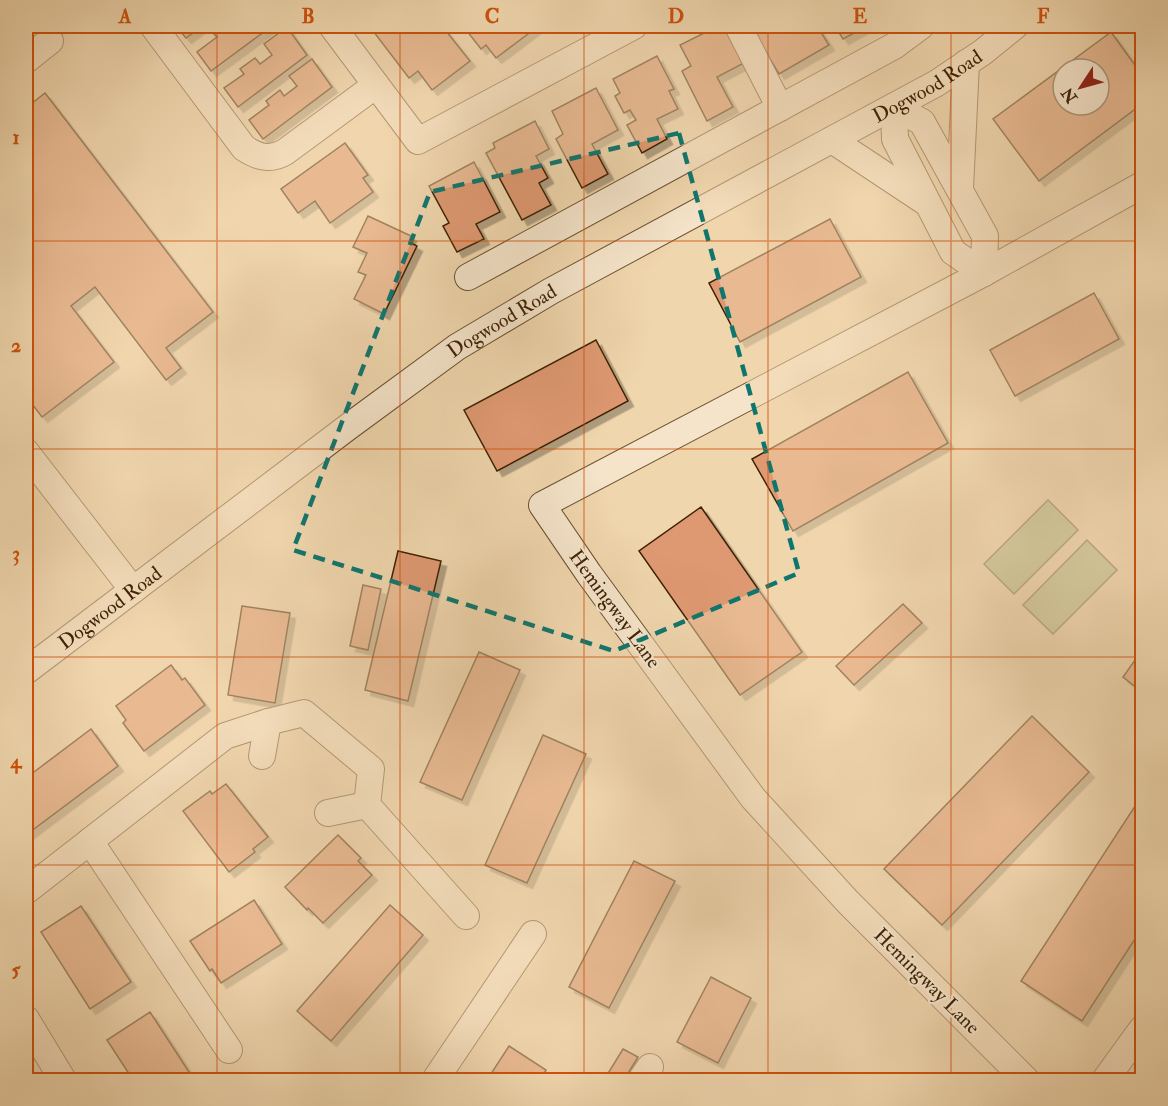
<svg xmlns="http://www.w3.org/2000/svg" width="1168" height="1106" font-family="'IM FELL Double Pica',serif">
<style>
.green{fill:#b7be8c;stroke:#7a7049;stroke-width:1.5}
.building{fill:#df9972;stroke:#3d2206;stroke-width:1.5;fill-rule:evenodd;filter:url(#shadow)}
.lines{fill:none;stroke-linecap:round;stroke-linejoin:round}
.minor-casing{stroke:#6a4f30;stroke-width:28}
.minor{stroke:#f5e4ca;stroke-width:26}
.marked{fill:none;stroke:#0f766e;stroke-width:4.5;stroke-dasharray:12 8;stroke-linejoin:round}
.grid{fill:none;stroke:#ce510b;stroke-width:1.5;stroke-opacity:0.55}
.labels{text-anchor:middle;dominant-baseline:central;stroke-width:4.5;stroke-linejoin:round;paint-order:stroke}
.street-label{font-size:20px;fill:#3d2206;stroke:#f5e4ca}
.neatline{fill:none;stroke:#ce510b;stroke-width:2}
.grid-label{font-size:20px;text-anchor:middle;font-weight:bold;fill:#ce510b}
</style>
<defs>
<filter id="shadow"><feDropShadow dx="5.5" dy="5.5" stdDeviation="0" flood-color="#0004"/></filter>
</defs>
<rect width="100%" height="100%" fill="#f0d6ad"/>
<filter id="stains"><feTurbulence type="fractalNoise" baseFrequency=".00333" numOctaves="4"/><feColorMatrix values="0 0 0 0 .2 0 0 0 0 .09 0 0 0 0 .02 0 0 0 .5 -.17"/></filter>
<radialGradient id="worn" r=".72"><stop offset=".6" stop-color="#630" stop-opacity="0"/><stop offset="1" stop-color="#630" stop-opacity=".3"/></radialGradient>
<g class="green">
<polygon points="1048,500 1078,530 1014,594 984,564"/>
<polygon points="1087,540 1117,570 1053,634 1023,605"/>
</g>
<g class="building">
<polygon points="176,26 202,26 186,38"/>
<polygon points="223,26 231,26 232,28 235,26 272,26 211,71 197,52 217,37 213,33"/>
<polygon points="380,26 410,26 413,29 417,26 442,26 470,61 432,90 418,71 409,78 373,31"/>
<polygon points="463,26 534,26 536,28 496,58 486,45 481,49"/>
<polygon points="718,26 724,26 744,63 717,77 733,107 707,121 682,71 691,66 680,45"/>
<polygon points="750,26 817,26 829,45 779,74"/>
<polygon points="835,26 867,26 843,39"/>
<polygon points="287,27 307,55 238,107 224,88 244,74 240,69 255,58 260,64 272,55 264,44"/>
<path d="M 1111,32 L 1142,75 L 1142,104 L 1039,181 L 993,119 ZM 1063,69 L 1099,69 L 1099,105 L 1063,105 Z"/>
<polygon points="657,56 674,89 669,91 678,109 657,119 667,139 642,153 627,125 636,120 630,110 624,113 615,96 620,93 613,79"/>
<polygon points="312,59 332,87 263,139 249,120 269,105 266,101 280,90 284,96 297,86 289,76"/>
<polygon points="596,88 618,130 592,144 608,174 582,188 556,139 563,134 552,111"/>
<polygon points="45,93 213,312 166,348 181,368 166,380 95,287 71,306 114,362 42,417 26,396 26,108"/>
<polygon points="535,121 549,149 536,156 548,178 539,183 551,205 522,220 486,153 495,148 493,143"/>
<polygon points="345,143 368,175 363,178 373,192 330,223 315,201 298,213 281,189"/>
<polygon points="474,162 500,212 476,224 484,239 457,252 443,226 449,223 429,186"/>
<polygon points="368,216 411,236 409,242 417,246 384,314 354,299 366,275 358,272 367,253 353,247"/>
<polygon points="830,219 861,277 740,342 709,283"/>
<polygon points="1094,293 1119,339 1015,396 990,350"/>
<polygon points="596,340 628,401 497,471 464,410"/>
<polygon points="908,372 948,443 793,531 752,459"/>
<polygon points="701,507 802,652 740,695 639,551"/>
<polygon points="398,551 441,561 408,701 365,690"/>
<polygon points="363,585 381,589 368,650 350,646"/>
<polygon points="903,604 922,623 854,685 836,666"/>
<polygon points="242,606 290,613 275,703 228,695"/>
<polygon points="1142,650 1142,692 1123,677"/>
<polygon points="479,652 520,670 462,800 420,782"/>
<polygon points="171,665 182,680 185,678 205,705 144,751 123,723 126,720 116,706"/>
<polygon points="1032,716 1089,772 942,925 884,869"/>
<polygon points="91,729 118,766 26,835 26,778"/>
<polygon points="543,735 586,754 527,883 485,865"/>
<polygon points="226,784 268,837 253,849 255,852 229,872 183,811 210,791 212,794"/>
<polygon points="1139,800 1142,802 1142,928 1082,1021 1021,981"/>
<polygon points="338,835 361,858 358,861 372,875 323,923 308,908 307,910 285,887"/>
<polygon points="634,861 675,881 609,1008 569,987"/>
<polygon points="254,900 282,944 221,983 212,969 210,971 190,941"/>
<polygon points="390,905 423,935 331,1041 297,1011"/>
<polygon points="81,906 131,982 90,1009 41,932"/>
<polygon points="711,977 751,998 718,1063 677,1042"/>
<polygon points="150,1012 189,1072 177,1080 133,1080 107,1040"/>
<polygon points="509,1046 546,1070 540,1080 487,1080"/>
<polygon points="623,1049 638,1057 624,1080 604,1080"/>
</g>
<g class="lines">
<g class="minor-casing">
<g id="minor">
<path d="M 153,26 L 244,148 C 258,157 270,161 285,152 L 376,85"/>
<polyline points="332,26 418,141 634,26"/>
<polyline points="738,26 780,108"/>
<polyline points="26,60 50,41"/>
<polyline points="894,107 922,122 985,236 984,273"/>
<polyline points="894,107 895,139 953,252 984,273"/>
<polyline points="832,140 927,203"/>
<polyline points="960,189 966,63"/>
<polyline points="468,277 894,46 921,26"/>
<polyline points="26,452 133,590"/>
<path id="s1" d="M 26,671 L 348,427 L 457,347 L 551,291 L 937,83 L 983,52 L 1015,26"/>
<polyline points="262,756 268,722"/>
<polyline points="328,813 367,805"/>
<polyline points="90,841 229,1050"/>
<polyline points="26,891 225,736 268,722 304,713 371,769 367,805 466,916"/>
<polyline points="26,1019 63,1080"/>
<polyline points="435,1080 533,934"/>
<polyline points="641,1080 650,1067"/>
<polyline points="1026,1080 848,902 753,798 589,574 542,505 984,273 1142,185"/>
<polyline points="1105,1080 1142,1029"/>
</g>
</g>
<use href="#minor" class="minor"/>
</g>
<path d="M0 0H1168V1106H0ZM 679,133 L 799,573 L 614,651 L 293,550 L 430,192 Z" fill="#f0d6ad" fill-opacity=".55" fill-rule="evenodd"/>
<path class="marked" d="M 679,133 L 799,573 L 614,651 L 293,550 L 430,192 Z"/>
<path class="grid" d="M 217,26 L 217,1080M 400,26 L 400,1080M 584,26 L 584,1080M 768,26 L 768,1080M 951,26 L 951,1080M 26,241 L 1142,241M 26,449 L 1142,449M 26,657 L 1142,657M 26,865 L 1142,865"/>
<g class="labels">
<g class="street-label">
<text stroke="none"><textPath href="#s1" startOffset="1077">Dogwood Road</textPath></text>
<text stroke="none"><textPath href="#s1" startOffset="591">Dogwood Road</textPath></text>
<text stroke="none"><textPath href="#s1" startOffset="105">Dogwood Road</textPath></text>
<text transform="translate(615 609) rotate(54)">Hemingway Lane</text>
<text transform="translate(927 981) rotate(45)">Hemingway Lane</text>
</g>
</g>
<rect width="1168" height="1106" fill="none" stroke="#f0d6ad" stroke-width="66"/>
<g transform="translate(1081 87) rotate(234)"><circle r="28" fill="#f5e4ca" stroke="#ab967c" stroke-width="1.5"/>
<path d="M0-4.5L10 22L0 15L-10 22Z" fill="#8f2418"/>
<text y="-9" font-size="16" font-weight="bold" text-anchor="middle" fill="#3d2206">N</text>
</g>
<rect x="33" y="33" width="1102" height="1040" class="neatline"/>
<g class="grid-label">
<text x="125" y="23">A</text>
<text x="308" y="23">B</text>
<text x="492" y="23">C</text>
<text x="676" y="23">D</text>
<text x="860" y="23">E</text>
<text x="1043" y="23">F</text>
<text x="16" y="144">1</text>
<text x="16" y="352">2</text>
<text x="16" y="560">3</text>
<text x="16" y="768">4</text>
<text x="16" y="976">5</text>
</g>
<rect width="100%" height="100%" filter="url(#stains)"/>
<rect width="100%" height="100%" fill="url(#worn)"/>
</svg>
